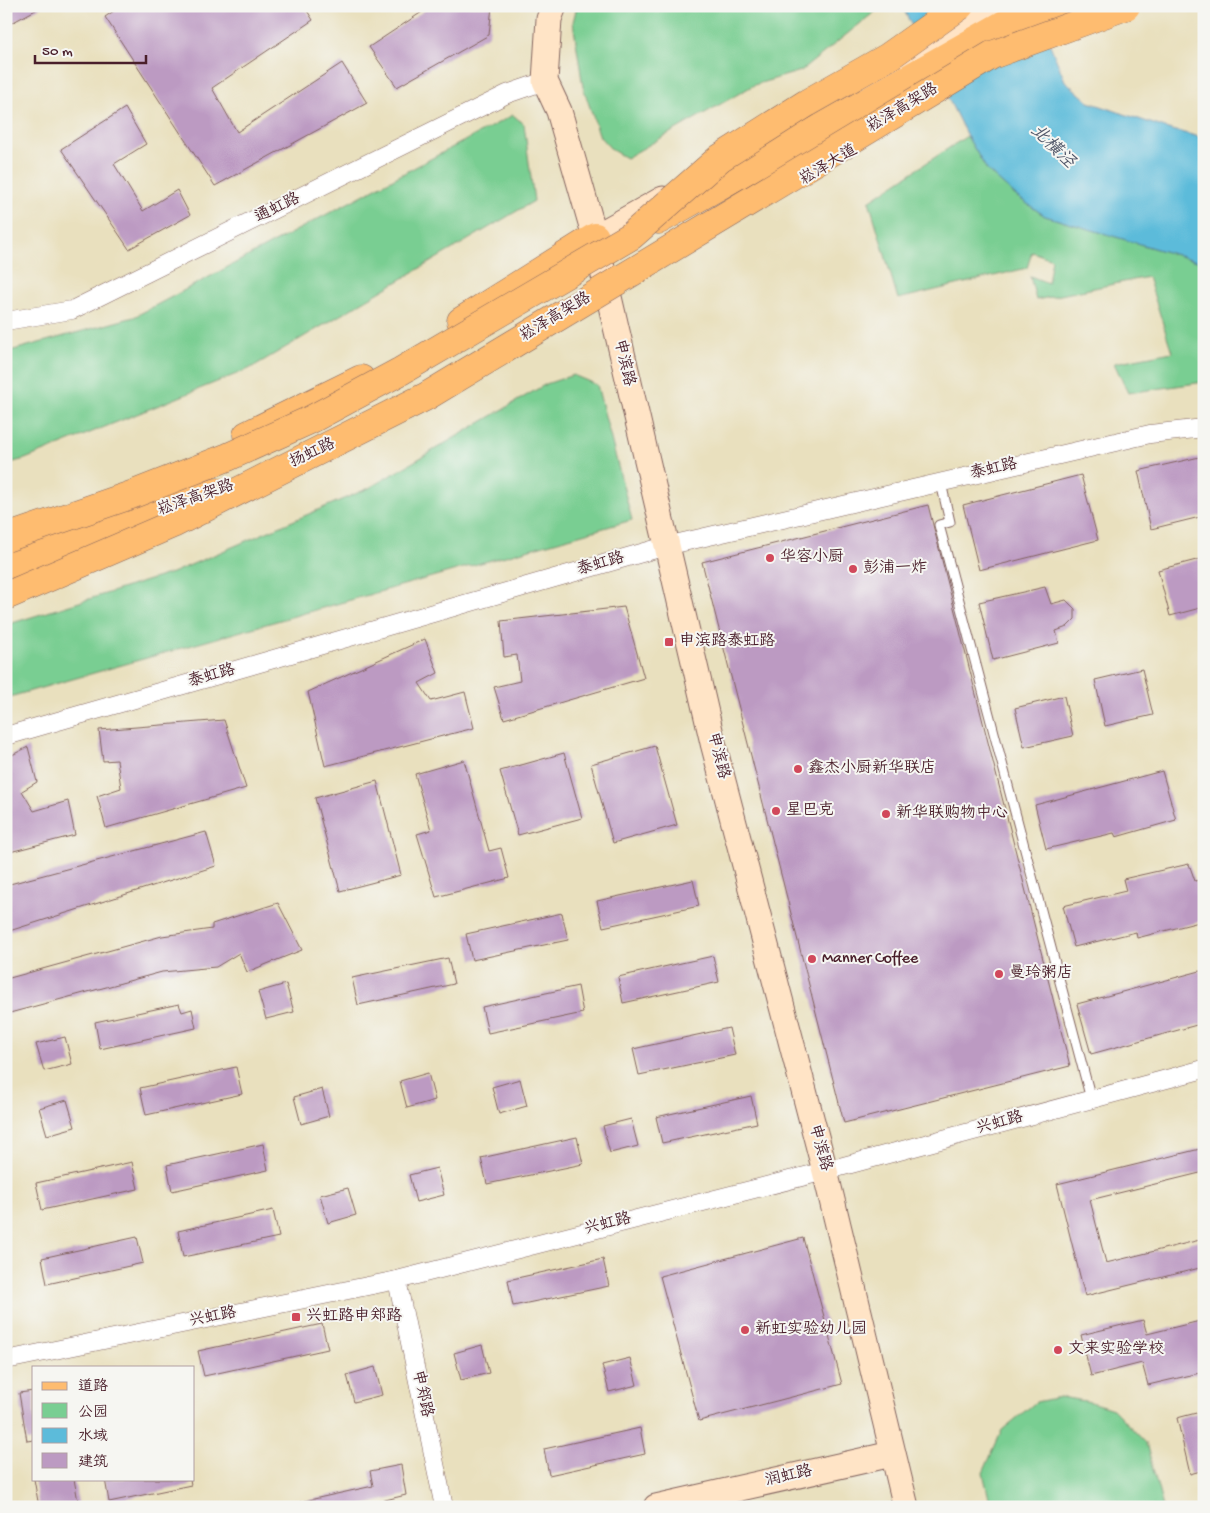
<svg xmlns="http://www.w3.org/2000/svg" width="1210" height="1513" font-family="'Gochi Hand','LXGW WenKai TC',sans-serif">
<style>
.green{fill:#79ce92;stroke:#62765e}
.water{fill:#5cbbda;stroke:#536d82}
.building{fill:#bc9ac2}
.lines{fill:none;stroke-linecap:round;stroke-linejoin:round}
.lane-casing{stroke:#82635e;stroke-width:11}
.street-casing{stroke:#82635e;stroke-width:19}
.secondary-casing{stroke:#82635e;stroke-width:27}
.primary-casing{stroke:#82635e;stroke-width:29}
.highway-casing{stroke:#82635e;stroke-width:29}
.lane{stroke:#fff;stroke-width:9}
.street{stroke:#fff;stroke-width:18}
.secondary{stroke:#ffe4c6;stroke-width:25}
.primary{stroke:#febc70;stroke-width:28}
.highway{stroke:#febc70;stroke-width:28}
.highway-bridge-casing{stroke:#82635e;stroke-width:29;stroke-linecap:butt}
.highway-bridge{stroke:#febc70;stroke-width:28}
.poi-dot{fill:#d1495b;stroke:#f6f6f2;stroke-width:2}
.labels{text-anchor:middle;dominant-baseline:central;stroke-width:4;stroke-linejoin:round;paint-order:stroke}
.street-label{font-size:16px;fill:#4a1f2b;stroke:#f6f6f2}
.poi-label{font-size:16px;fill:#4a1f2b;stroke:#f6f6f2;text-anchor:start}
.water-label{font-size:18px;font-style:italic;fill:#505668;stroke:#f6f6f2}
</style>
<rect width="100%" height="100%" fill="#f6f6f2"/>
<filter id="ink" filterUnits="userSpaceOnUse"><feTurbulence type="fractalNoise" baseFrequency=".02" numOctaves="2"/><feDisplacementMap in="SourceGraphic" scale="10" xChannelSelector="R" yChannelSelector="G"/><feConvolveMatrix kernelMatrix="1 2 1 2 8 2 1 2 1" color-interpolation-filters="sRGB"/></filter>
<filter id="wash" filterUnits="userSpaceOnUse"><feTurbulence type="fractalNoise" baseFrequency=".0096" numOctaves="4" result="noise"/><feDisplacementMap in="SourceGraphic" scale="20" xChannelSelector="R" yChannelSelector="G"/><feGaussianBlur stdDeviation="1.12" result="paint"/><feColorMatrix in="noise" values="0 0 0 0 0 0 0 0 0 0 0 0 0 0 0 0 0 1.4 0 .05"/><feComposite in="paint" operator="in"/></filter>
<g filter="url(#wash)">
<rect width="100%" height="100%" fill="#e9e0be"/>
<g class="green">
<polygon points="577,6 882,6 801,71 754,85 626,158 612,150 600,137 583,87 573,22"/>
<polygon points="513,115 524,124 534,201 249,369 25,459 6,464 6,352 134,317"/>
<polygon points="967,136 987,170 1016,196 1045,216 1204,263 1204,382 1128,393 1114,363 1172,352 1148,277 1036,300 1030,276 1048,283 1052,259 1032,252 1027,268 898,299 869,201"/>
<polygon points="573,375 597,385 632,520 6,698 6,625 172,573 369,488 546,384"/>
<polygon points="1060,1397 1091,1402 1113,1409 1146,1443 1163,1507 991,1507 983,1473 1002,1430 1036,1402"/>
</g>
<polygon class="water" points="902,6 1034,6 1065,81 1089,102 1168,129 1204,138 1204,263 1045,216 1016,196 987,170 967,136"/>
<g id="blocks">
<g class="building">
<polygon points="6,6 43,6 6,26"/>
<polygon points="121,6 304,6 313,20 212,88 237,132 342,63 367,103 215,186 105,17"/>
<polygon points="431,6 492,6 489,35 397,87 369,47"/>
<polygon points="125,108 146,144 114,164 143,211 177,190 190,215 129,249 61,149"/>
<polygon points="1204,456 1204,516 1151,529 1138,471"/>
<polygon points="1081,475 1098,540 979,570 963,505"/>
<polygon points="928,505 1070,1066 844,1123 702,562"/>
<polygon points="1204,558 1204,607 1170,616 1158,570"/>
<polygon points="1045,587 1051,604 1066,600 1075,609 1075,619 1067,627 1056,631 1059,643 993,660 979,602"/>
<polygon points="624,607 644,678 504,719 494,687 520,681 517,655 504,657 501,621"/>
<polygon points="425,639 438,673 419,683 431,701 465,692 474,728 325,766 308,692"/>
<polygon points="1142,669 1153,715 1105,726 1095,680"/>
<polygon points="1064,696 1073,736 1024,747 1015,708"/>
<polygon points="224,720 246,788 106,828 97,796 121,788 117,760 103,761 99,730"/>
<polygon points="655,746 677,825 613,843 591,764"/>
<polygon points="28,747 37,782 22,791 34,811 68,801 75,835 6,853 6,758"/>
<polygon points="564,753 582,818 518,835 500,771"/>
<polygon points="464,760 489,851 501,848 509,878 436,897 417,834 431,830 415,774"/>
<polygon points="1162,771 1176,820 1116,837 1114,833 1046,849 1035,805"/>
<polygon points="377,781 401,875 340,891 315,798"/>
<polygon points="206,832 216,866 6,932 6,885"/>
<polygon points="1189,864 1195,881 1204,879 1204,907 1199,908 1203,921 1137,938 1136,932 1074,947 1063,906 1126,891 1123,879"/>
<polygon points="693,880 699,906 603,927 597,901"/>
<polygon points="278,903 302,950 247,972 239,953 216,967 162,972 6,1014 6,979 162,936 212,929 212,924"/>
<polygon points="562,913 568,940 472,960 466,934"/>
<polygon points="713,956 719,982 623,1003 618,977"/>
<polygon points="448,958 454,984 358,1005 352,978"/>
<polygon points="1204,970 1204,1023 1091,1054 1077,1004"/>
<polygon points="286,984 294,1012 266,1019 258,992"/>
<polygon points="578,986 583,1013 488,1033 482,1007"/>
<polygon points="179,1004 182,1012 192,1009 196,1028 100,1049 95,1022"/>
<polygon points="729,1028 735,1055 639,1075 633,1049"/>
<polygon points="65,1037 72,1064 44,1071 36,1044"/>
<polygon points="236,1067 242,1094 146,1115 140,1088"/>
<polygon points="428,1073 435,1100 407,1108 400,1081"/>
<polygon points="520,1079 527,1106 499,1114 492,1087"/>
<polygon points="322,1089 329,1116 301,1124 294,1097"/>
<polygon points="751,1096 757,1123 662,1143 656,1117"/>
<polygon points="67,1100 75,1127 47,1135 39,1108"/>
<polygon points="631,1119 638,1146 610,1153 603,1126"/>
<polygon points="577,1137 583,1164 487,1184 481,1158"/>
<polygon points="263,1144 268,1170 172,1191 167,1165"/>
<polygon points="1204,1148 1204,1172 1090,1200 1106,1263 1204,1239 1204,1267 1085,1296 1057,1184"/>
<polygon points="132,1162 138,1189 42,1210 36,1183"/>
<polygon points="437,1168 444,1195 416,1202 409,1175"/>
<polygon points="348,1188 356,1215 328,1223 320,1195"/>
<polygon points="273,1210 279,1237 183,1257 178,1231"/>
<polygon points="137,1237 143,1263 47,1284 42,1258"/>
<polygon points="803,1238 842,1384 699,1421 660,1276"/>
<polygon points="603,1259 609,1286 513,1306 508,1280"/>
<polygon points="1143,1320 1147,1334 1204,1320 1204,1372 1148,1385 1142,1363 1091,1376 1081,1335"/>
<polygon points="322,1324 328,1349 204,1376 198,1351"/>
<polygon points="482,1345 489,1373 461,1380 454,1353"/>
<polygon points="630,1358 637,1385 609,1392 602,1365"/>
<polygon points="375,1367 382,1395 354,1402 347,1375"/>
<polygon points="34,1391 34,1440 27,1441 19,1393"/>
<polygon points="1204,1411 1204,1470 1190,1474 1177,1418"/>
<polygon points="640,1428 645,1454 549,1475 544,1449"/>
<polygon points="401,1465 406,1495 356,1507 301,1507 300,1502 373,1486 370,1471"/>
<polygon points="34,1479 74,1479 79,1507 39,1507"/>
<polygon points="105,1479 190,1479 191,1485 109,1502"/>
</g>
</g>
</g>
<g filter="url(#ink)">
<use href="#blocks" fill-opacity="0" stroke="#82635e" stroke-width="1"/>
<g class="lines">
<g class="lane-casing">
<polyline id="lane" points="941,483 950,522 939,525 1091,1099"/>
</g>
<g class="street-casing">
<g id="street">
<polyline points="6,321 72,310 507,94 545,81"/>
<polyline points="6,736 666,546 1150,434 1204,428"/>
<polyline points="397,1280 444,1507"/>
<polyline points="6,1360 397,1280 825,1171 1204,1069"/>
</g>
</g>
<g class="secondary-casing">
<g id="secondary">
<polyline points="554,6 549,19 545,81 559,111 595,237 713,743 825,1171 906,1507"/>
<polyline points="870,82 1005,6"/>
<polyline points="595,237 663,199"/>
<polyline points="656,1507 892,1454"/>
</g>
</g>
<g class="primary-casing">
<g id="primary">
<polyline points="461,321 595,237"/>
<polyline points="247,435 361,379"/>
</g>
</g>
<g class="highway-casing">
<g id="highway">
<polyline points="1026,35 1075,6"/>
<polyline points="659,220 1036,6"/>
<polyline points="6,565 217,492"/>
</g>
</g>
<use href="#lane" class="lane"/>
<use href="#street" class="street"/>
<use href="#secondary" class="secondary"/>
<use href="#primary" class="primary"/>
<use href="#highway" class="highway"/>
<g class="highway-bridge-casing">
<g id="highway-bridge">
<polyline points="6,538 131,495 228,457 310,420 401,371 631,236 720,158 807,103 888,57 960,6"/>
<polyline points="6,596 173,524 427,396 992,55 1126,6"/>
</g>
</g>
<use href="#highway-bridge" class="highway-bridge"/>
</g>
</g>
<g class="poi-dot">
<circle cx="770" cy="558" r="5"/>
<circle cx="853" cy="569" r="5"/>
<rect x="664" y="637" width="10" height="10" rx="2.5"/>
<circle cx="798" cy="769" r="5"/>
<circle cx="776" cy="811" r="5"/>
<circle cx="886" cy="814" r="5"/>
<circle cx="812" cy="959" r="5"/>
<circle cx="999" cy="974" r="5"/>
<rect x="291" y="1312" width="10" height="10" rx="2.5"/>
<circle cx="745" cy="1330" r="5"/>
<circle cx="1058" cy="1350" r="5"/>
</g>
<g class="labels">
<g class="street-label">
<text transform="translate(903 109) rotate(-31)">崧泽高架路</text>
<text transform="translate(829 166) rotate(-31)">崧泽大道</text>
<text transform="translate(278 209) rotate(-26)">通虹路</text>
<text transform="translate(556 318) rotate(-31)">崧泽高架路</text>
<text transform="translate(623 363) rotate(77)">申滨路</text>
<text transform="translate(313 454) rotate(-25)">扬虹路</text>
<text transform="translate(994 470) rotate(-13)">泰虹路</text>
<text transform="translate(196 499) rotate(-19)">崧泽高架路</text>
<text transform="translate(601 565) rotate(-16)">泰虹路</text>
<text transform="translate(212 677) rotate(-16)">泰虹路</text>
<text transform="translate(717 756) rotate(76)">申滨路</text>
<text transform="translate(1000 1124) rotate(-15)">兴虹路</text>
<text transform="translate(819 1148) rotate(75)">申滨路</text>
<text transform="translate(608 1225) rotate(-14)">兴虹路</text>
<text transform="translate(213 1318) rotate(-11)">兴虹路</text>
<text transform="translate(421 1394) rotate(78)">申郑路</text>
<text transform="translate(789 1477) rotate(-13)">润虹路</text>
</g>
<g class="poi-label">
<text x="780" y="558">华容小厨</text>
<text x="863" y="569">彭浦一炸</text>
<text x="679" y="642">申滨路泰虹路</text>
<text x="808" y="769">鑫杰小厨新华联店</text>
<text x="786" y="811">星巴克</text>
<text x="896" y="814">新华联购物中心</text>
<text x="822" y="959">Manner Coffee</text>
<text x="1009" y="974">曼玲粥店</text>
<text x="306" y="1317">兴虹路申郑路</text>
<text x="755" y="1330">新虹实验幼儿园</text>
<text x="1068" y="1350">文来实验学校</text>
</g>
<g class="water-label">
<text transform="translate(1052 147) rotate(44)">北横泾</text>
</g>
</g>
<rect width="1210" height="1513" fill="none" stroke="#f6f6f2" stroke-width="25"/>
<rect x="32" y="1366" width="162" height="115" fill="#f6f6f2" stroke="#b1a0a2"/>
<rect x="42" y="1382" width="25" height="8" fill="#febc70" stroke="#b1a0a2"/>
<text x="78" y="1390" font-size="15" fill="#4a1f2b">道路</text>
<rect x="42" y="1403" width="25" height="15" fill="#79ce92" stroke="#b1a0a2"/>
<text x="78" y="1416" font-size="15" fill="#4a1f2b">公园</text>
<rect x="42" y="1428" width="25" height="15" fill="#5cbbda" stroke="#b1a0a2"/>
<text x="78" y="1440" font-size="15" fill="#4a1f2b">水域</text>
<rect x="42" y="1453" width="25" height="15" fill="#bc9ac2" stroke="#b1a0a2"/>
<text x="78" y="1466" font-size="15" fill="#4a1f2b">建筑</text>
<path d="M35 55v8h111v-8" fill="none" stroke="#4a1f2b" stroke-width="2.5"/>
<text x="42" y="55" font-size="15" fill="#4a1f2b" stroke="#f6f6f2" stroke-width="4" paint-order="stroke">50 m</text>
</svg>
